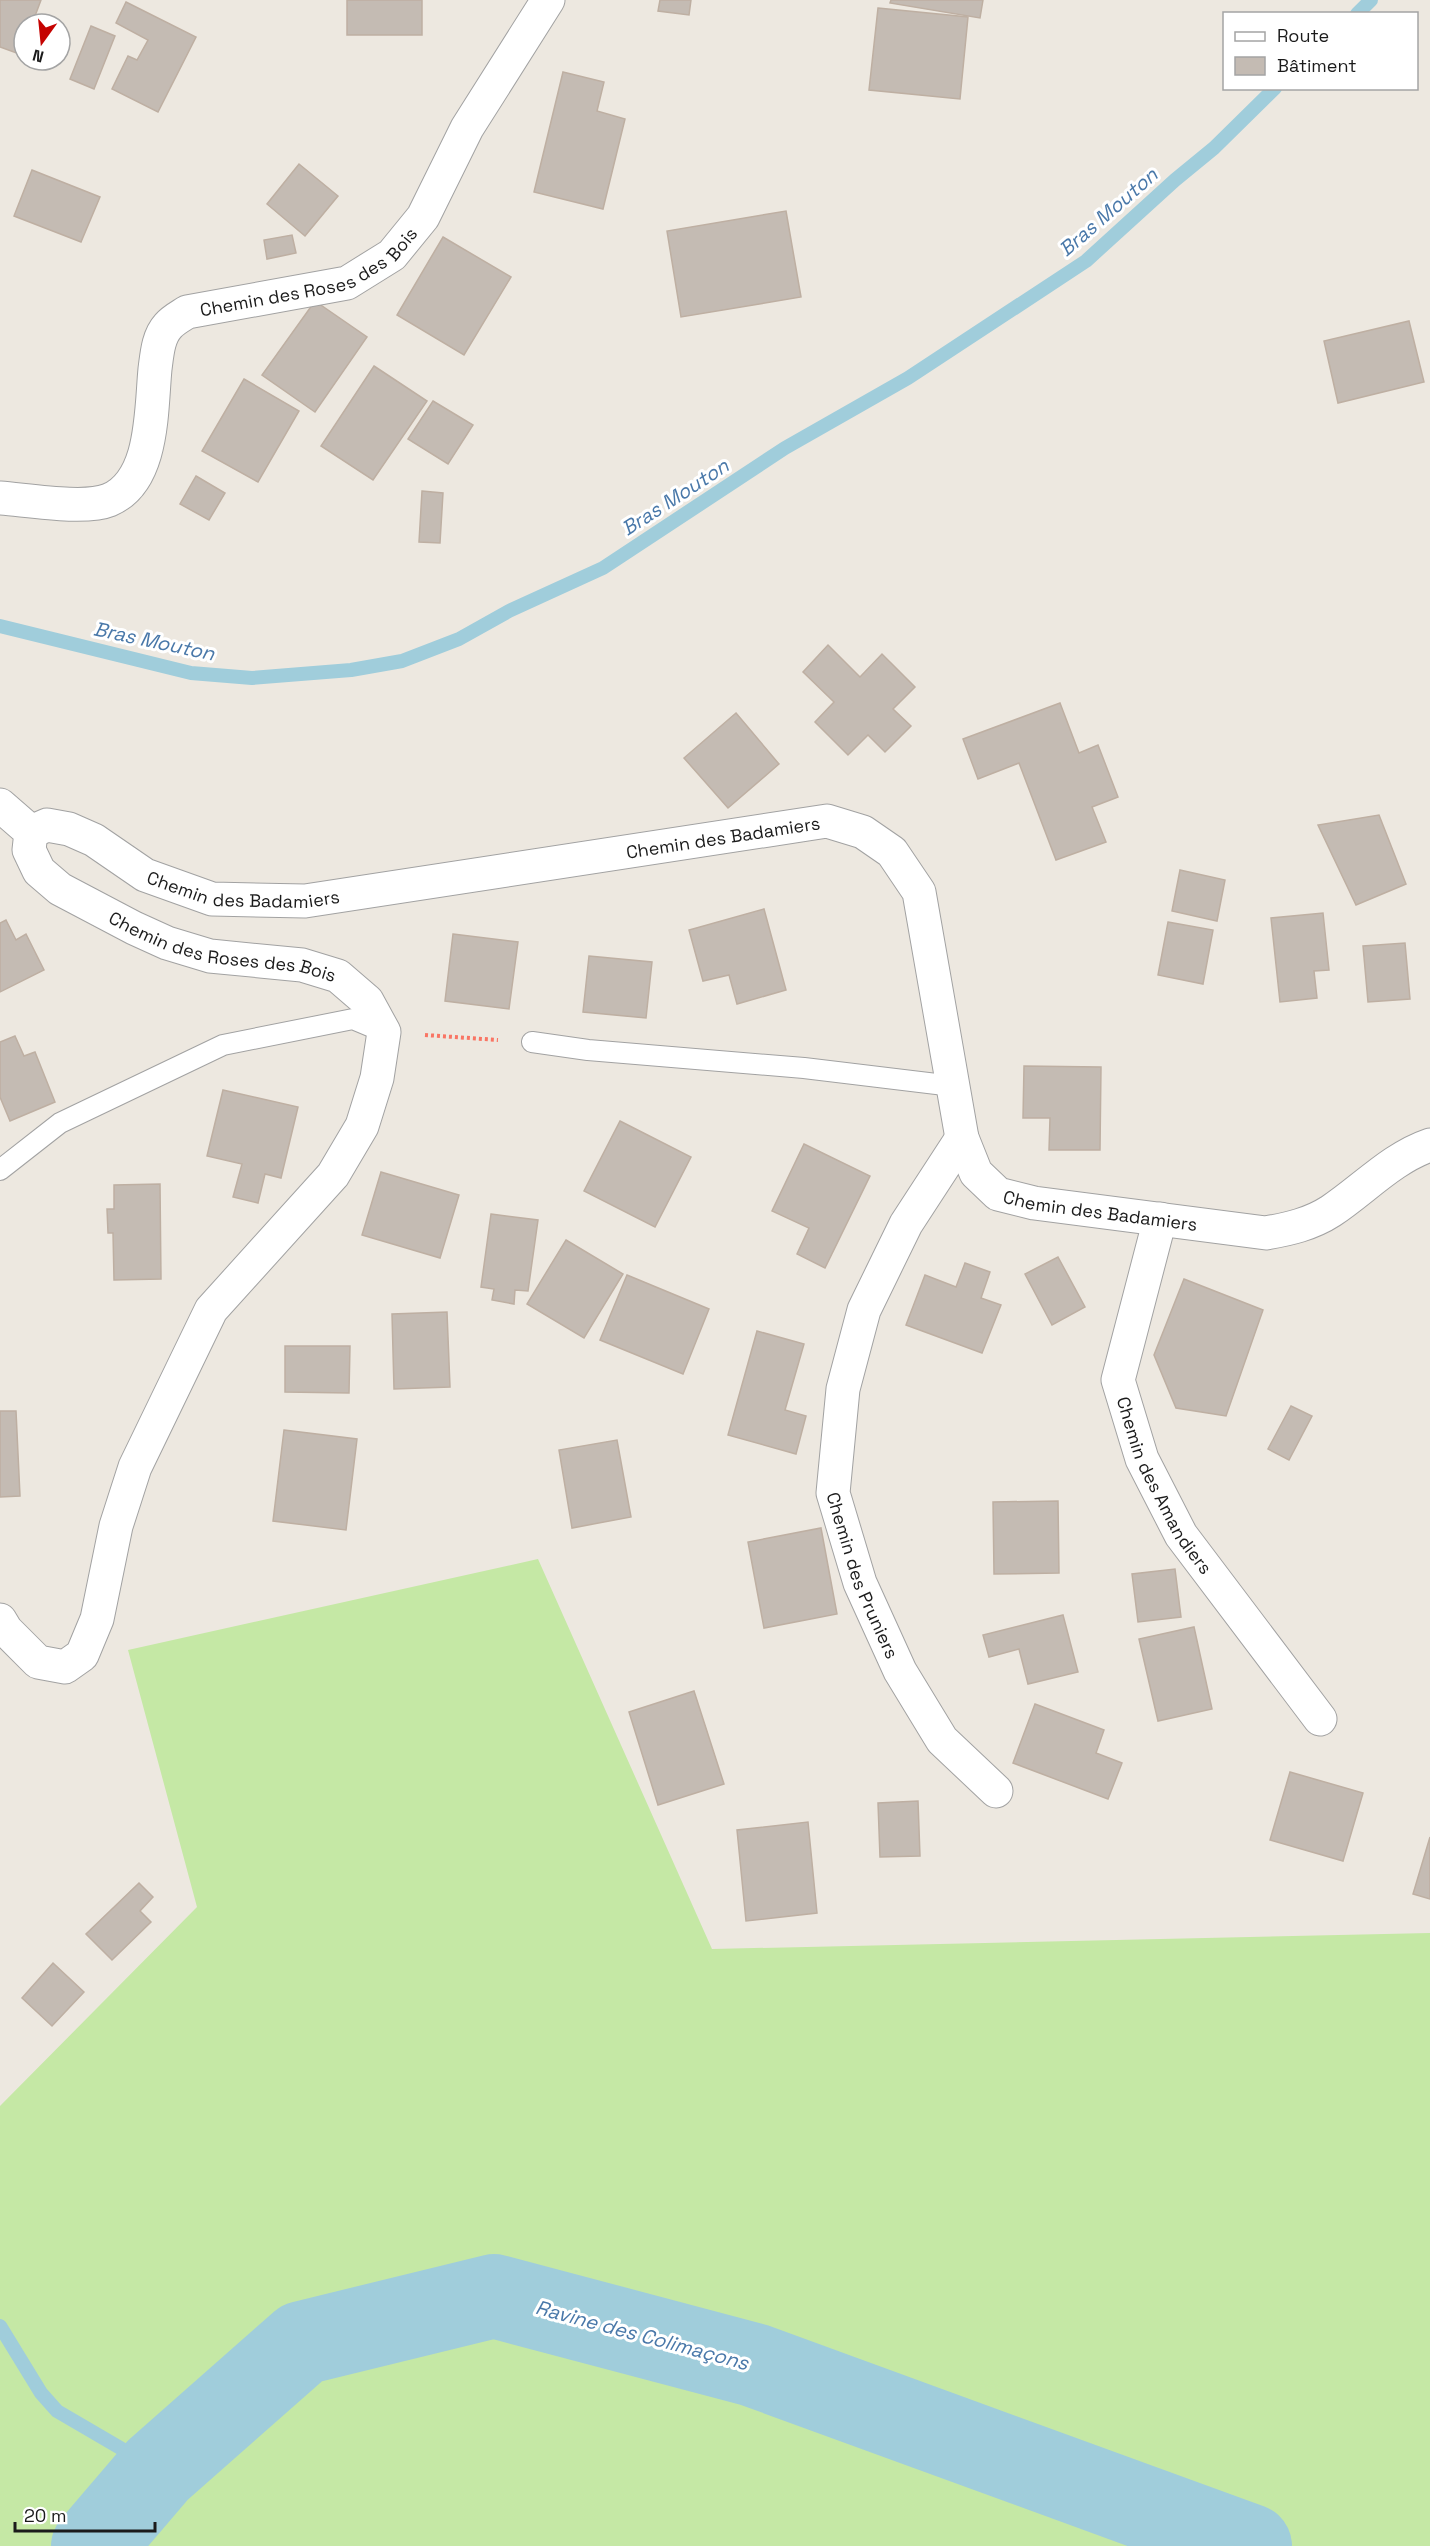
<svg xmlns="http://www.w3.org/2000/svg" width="1430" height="2546" font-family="'Space Grotesk',sans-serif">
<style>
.grass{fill:#c5e8a5}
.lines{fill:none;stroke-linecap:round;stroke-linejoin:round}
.stream{stroke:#a0cddb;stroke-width:14}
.river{stroke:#a0cddb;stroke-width:84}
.building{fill:#c4bbb3;stroke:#beafa2;stroke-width:1.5}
.service-casing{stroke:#a2a2a2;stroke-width:22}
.minor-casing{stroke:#a2a2a2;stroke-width:35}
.path{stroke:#f97564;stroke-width:4;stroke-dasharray:3 3;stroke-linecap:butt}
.service{stroke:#fff;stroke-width:20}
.minor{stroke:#fff;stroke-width:33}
.labels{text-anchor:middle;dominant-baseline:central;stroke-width:6;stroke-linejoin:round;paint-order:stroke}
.street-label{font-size:18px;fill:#1b1b1b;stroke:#fff}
.water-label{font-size:20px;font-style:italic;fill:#4978a9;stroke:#fff}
</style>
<rect width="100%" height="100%" fill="#ede8e0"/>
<polygon class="grass" points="538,1559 712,1949 1430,1933 1430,2546 0,2546 0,2106 197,1907 128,1650"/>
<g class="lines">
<g class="stream">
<polyline points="1357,14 1371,0"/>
<polyline points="0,626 191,673 252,678 351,670 402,661 459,639 509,611 603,568 785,448 908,378 1086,261 1175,180 1214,148 1275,88"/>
<polyline points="0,2326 41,2393 57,2411 158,2470"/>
</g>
<polyline class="river" points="93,2546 158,2470 302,2343 494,2296 754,2365 1250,2546"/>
</g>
<g class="building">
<polygon points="0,0 41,0 32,24 24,24 22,55 0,47"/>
<rect x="347" y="0" width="75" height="35"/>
<polygon points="660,0 691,0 689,15 658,11"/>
<polygon points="891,0 983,0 980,18 890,3"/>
<polygon points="126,2 196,37 158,112 112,89 128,56 137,60 148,40 116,23"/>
<polygon points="878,8 968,17 960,99 869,90"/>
<polygon points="91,26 115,36 94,89 70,79"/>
<polygon points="563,72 604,82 597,111 625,119 603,209 534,192"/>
<polygon points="299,164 338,196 305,236 267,204"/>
<polygon points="32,170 100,197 81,242 14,216"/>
<polygon points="786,211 801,297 681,317 667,231"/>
<polygon points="292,235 296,253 267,259 264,240"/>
<polygon points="443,237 511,277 464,355 397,315"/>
<polygon points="315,301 367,337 315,412 262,375"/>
<polygon points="1409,321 1424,382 1338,403 1324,341"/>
<polygon points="374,366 427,401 373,480 321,446"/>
<polygon points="244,379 299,411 258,482 202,451"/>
<polygon points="433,401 473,425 448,464 408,439"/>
<polygon points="196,476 225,493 209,520 180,504"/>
<polygon points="422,491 443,493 440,543 419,542"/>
<polygon points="828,645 860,677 882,654 915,687 893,709 911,726 885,752 868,735 848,755 815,722 834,702 803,672"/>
<polygon points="1060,703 1079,753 1098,745 1118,797 1092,807 1106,842 1056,860 1019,763 978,779 963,739"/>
<polygon points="736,713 779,764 728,808 684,758"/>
<polygon points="1379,815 1406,884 1356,905 1318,825"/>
<polygon points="1180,870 1225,880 1217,921 1172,911"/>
<polygon points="764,909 786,990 737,1004 729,975 703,981 689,930"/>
<polygon points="1323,913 1329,970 1314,971 1317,998 1280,1002 1271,918"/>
<polygon points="6,920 16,940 26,934 44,970 0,992 0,923"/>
<polygon points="1168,922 1213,930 1203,984 1158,975"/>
<polygon points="453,934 518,942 509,1009 445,1001"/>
<polygon points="1405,943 1410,999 1368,1002 1363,946"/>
<polygon points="589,956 652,962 646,1018 583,1012"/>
<polygon points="15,1036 24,1056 35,1052 55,1102 10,1121 0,1097 0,1042"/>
<polygon points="1024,1066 1101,1067 1100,1150 1049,1150 1050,1118 1023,1118"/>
<polygon points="223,1090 298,1107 281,1178 265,1174 258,1203 233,1197 242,1164 207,1156"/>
<polygon points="620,1121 691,1157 655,1227 584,1191"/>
<polygon points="804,1144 870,1176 825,1268 797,1254 809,1228 772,1211"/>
<polygon points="381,1172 459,1195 440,1258 362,1235"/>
<polygon points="160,1184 161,1279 114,1280 113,1233 108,1233 107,1209 114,1209 114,1185"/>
<polygon points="491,1214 538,1220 528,1291 515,1290 514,1304 492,1300 494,1289 481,1287"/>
<polygon points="566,1240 623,1274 584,1338 527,1304"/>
<polygon points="1058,1257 1085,1307 1052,1325 1025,1274"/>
<polygon points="965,1263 990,1272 981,1298 1001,1305 982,1353 906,1325 925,1275 956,1287"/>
<polygon points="627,1275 709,1309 683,1374 600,1340"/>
<polygon points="1184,1279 1263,1310 1226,1416 1176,1408 1154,1355"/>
<polygon points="447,1312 450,1387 394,1389 392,1314"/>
<polygon points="757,1331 804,1344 785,1410 806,1416 796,1454 728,1435"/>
<polygon points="285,1346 350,1346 349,1393 285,1392"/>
<polygon points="1291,1406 1312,1416 1289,1460 1268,1449"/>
<polygon points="0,1411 16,1411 20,1496 0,1497"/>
<polygon points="284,1430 357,1439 346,1530 273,1521"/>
<polygon points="617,1440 631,1517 572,1528 559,1450"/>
<polygon points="1058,1501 1059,1573 994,1574 993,1502"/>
<polygon points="821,1528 837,1614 764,1628 748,1542"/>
<polygon points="1175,1569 1181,1617 1138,1622 1132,1574"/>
<polygon points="1063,1615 1078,1672 1028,1684 1019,1649 989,1657 983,1635"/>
<polygon points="1194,1627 1212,1709 1158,1721 1139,1639"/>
<polygon points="694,1691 724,1784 658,1805 629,1712"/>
<polygon points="1035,1704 1104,1730 1096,1753 1122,1763 1108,1799 1013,1763"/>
<polygon points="1290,1772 1363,1793 1343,1861 1270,1840"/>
<polygon points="918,1801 920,1856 880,1857 878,1803"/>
<polygon points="808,1822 817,1913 746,1921 737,1830"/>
<polygon points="1430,1837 1430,1899 1413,1894"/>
<polygon points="139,1883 153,1897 140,1911 151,1922 112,1960 86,1934"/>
<polygon points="53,1963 84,1992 52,2026 22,1998"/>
</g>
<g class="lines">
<g class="service-casing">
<g id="service">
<polyline points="532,1042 588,1050 804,1068 953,1086"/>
<polyline points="0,1170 60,1123 223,1045 353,1019 384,1032"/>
</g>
</g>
<g class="minor-casing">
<g id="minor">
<path id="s1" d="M 0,498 C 27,500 85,510 109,500 C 154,481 151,410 155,369 C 157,354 158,337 168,326 C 173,320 181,316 187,312 L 347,283 L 392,255 L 423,217 L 467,128 L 548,0"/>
<path id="s2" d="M 0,805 L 31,832 L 29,850 L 39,871 L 60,889 L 134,928 L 167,943 L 210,956 L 302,965 L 338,976 L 367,1001 L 384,1032 L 377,1078 L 362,1126 L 333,1175 L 211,1310 L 135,1467 L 116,1526 L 97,1619 L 82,1655 L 65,1667 L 38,1662 L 6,1630 L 0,1620"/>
<path id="s3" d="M 31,832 L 47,825 L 69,829 L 94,840 L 145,875 L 212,899 L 305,901 L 827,821 L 863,832 L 892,852 L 919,892 L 962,1138 L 976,1173 L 998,1194 L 1034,1203 L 1266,1233 C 1289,1229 1311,1224 1331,1211 C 1364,1189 1392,1158 1430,1145"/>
<path id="s4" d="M 962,1138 L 906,1224 L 864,1310 L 843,1389 L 833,1493 L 860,1583 L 900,1671 L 942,1740 L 996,1791"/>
<path id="s5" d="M 1160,1219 L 1118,1380 L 1142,1459 L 1181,1535 L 1320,1719"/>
</g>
</g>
<polyline class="path" points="425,1035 498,1040"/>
<use href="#service" class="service"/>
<use href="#minor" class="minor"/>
</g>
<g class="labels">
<g class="street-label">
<text stroke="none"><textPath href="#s1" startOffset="456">Chemin des Roses des Bois</textPath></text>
<text stroke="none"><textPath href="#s3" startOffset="716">Chemin des Badamiers</textPath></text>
<text stroke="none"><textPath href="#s3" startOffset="230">Chemin des Badamiers</textPath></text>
<text stroke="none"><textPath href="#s2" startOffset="285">Chemin des Roses des Bois</textPath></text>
<text stroke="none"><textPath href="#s3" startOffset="1364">Chemin des Badamiers</textPath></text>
<text stroke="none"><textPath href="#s5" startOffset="282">Chemin des Amandiers</textPath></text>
<text stroke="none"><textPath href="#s4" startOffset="472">Chemin des Pruniers</textPath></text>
</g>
<g class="water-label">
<text transform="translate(1108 212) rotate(-41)">Bras Mouton</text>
<text transform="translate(675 497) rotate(-33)">Bras Mouton</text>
<text transform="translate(154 641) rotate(12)">Bras Mouton</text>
<text transform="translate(642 2335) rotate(15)">Ravine des Colimaçons</text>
</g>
</g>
<rect x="1223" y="12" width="195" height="78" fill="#ffffff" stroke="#a4a4a4" stroke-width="1.5"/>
<rect x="1235" y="32" width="30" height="9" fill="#ffffff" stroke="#a4a4a4" stroke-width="1.5"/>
<text x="1277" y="42" font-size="18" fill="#1b1b1b">Route</text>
<rect x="1235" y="57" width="30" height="18" fill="#c4bbb3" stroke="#a4a4a4" stroke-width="1.5"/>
<text x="1277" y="72" font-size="18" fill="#1b1b1b">Bâtiment</text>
<g transform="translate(42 42) rotate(195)"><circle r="28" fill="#ffffff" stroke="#a4a4a4" stroke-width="1.5"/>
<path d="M0-4.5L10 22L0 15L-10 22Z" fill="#c50301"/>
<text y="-9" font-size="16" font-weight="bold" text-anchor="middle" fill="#1b1b1b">N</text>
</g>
<path d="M15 2522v9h140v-9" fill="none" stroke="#1b1b1b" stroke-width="3"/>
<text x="24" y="2522" font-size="18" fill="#1b1b1b" stroke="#ffffff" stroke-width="4.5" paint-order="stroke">20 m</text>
</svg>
